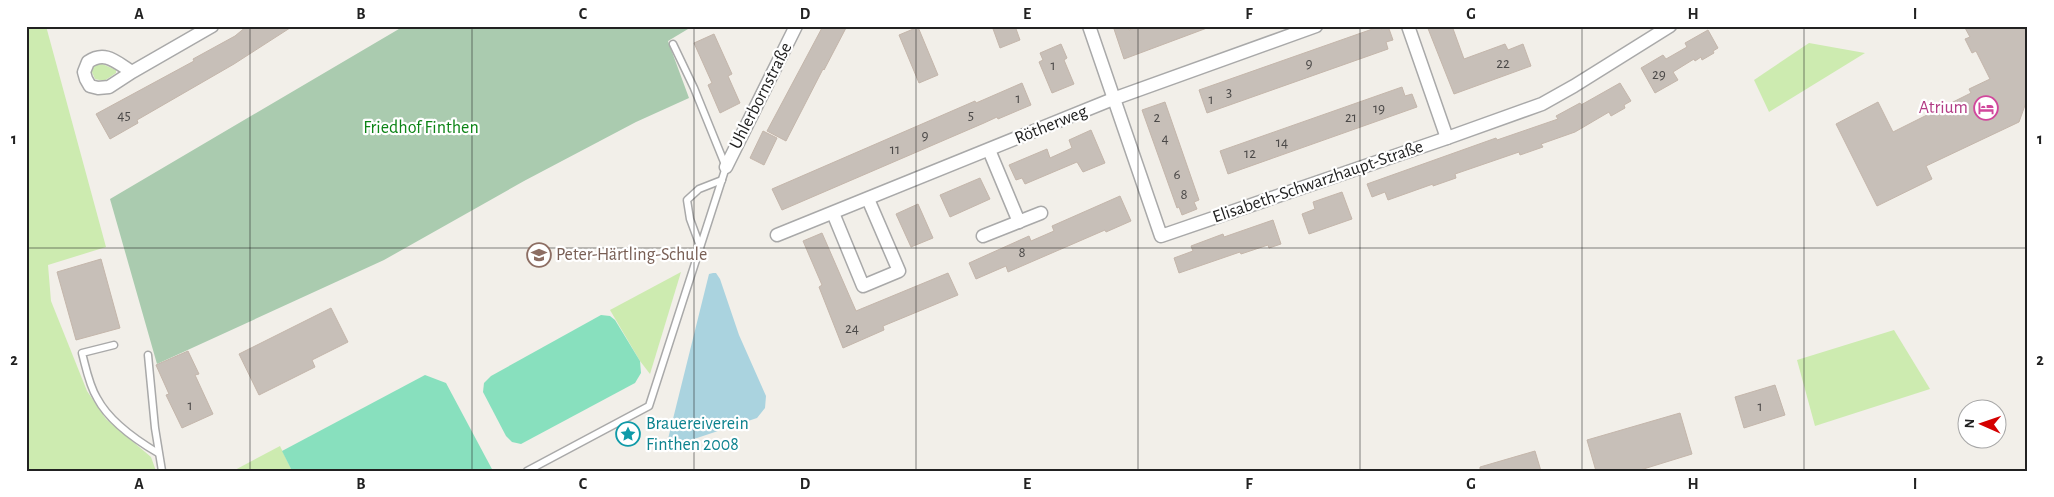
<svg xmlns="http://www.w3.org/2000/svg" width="2054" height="497" font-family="'Alegreya Sans',sans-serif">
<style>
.grass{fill:#cdebb0}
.cemetery{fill:#aacbaf}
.pitch{fill:#88e0be}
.water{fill:#aad3df}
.building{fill:#c7bfb8;stroke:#c4b6ab}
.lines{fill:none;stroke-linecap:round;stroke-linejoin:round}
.service-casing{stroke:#a9a9a9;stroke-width:9}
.minor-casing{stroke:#a9a9a9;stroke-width:15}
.service{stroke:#fff;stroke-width:6}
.minor{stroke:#fff;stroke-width:12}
.grid{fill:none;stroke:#222;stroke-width:1;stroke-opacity:0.55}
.labels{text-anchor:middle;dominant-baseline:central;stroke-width:4.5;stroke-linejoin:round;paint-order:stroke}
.number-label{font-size:15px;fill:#4b4948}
.street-label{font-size:18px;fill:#222;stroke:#fff}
.hotel-label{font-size:18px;fill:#b23c85;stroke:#fff;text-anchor:end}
.park-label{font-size:18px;fill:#0c8416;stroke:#fff}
.education-label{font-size:18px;fill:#785e54;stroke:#fff;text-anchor:start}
.culture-label{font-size:18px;fill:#0d838f;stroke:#fff;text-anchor:start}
.neatline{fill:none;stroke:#222;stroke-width:2}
.grid-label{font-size:16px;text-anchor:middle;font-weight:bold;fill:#222}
</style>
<rect width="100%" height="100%" fill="#f2efe9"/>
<g class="grass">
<polygon points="26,26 46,26 106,247 48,265 51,301 87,391 106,419 151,457 156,471 26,471"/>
<polygon points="1809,43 1865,53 1769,112 1754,80"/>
<polygon points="100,63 116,70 116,73 104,81 95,79 91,70 96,64"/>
<polygon points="681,272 650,374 640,361 610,310"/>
<polygon points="1894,330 1930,389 1815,426 1797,360"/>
<polygon points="280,446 292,471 233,471"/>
</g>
<polygon class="cemetery" points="404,26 693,26 668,41 689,98 636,122 524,181 384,260 157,364 110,199"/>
<g class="pitch">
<polygon points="601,315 610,316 615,320 640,361 641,373 635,383 521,444 512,442 506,436 483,392 484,383 491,376"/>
<polygon points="425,375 446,383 493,471 292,471 282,451"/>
</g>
<polygon class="water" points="713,273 716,273 720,279 739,335 766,396 765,408 757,418 676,445 671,444 668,439 709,274"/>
<g class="building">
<polygon points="247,26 293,26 234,64 137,120 138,123 110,139 96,114 194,61 193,59 235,36"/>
<polygon points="823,26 847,26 824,70 823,69 786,141 767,131"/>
<polygon points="992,26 1015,26 1020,40 1000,48"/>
<polygon points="1113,26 1128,26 1129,30 1141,26 1207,26 1207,28 1124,59"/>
<polygon points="1381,26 1381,29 1388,26 1393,40 1386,42 1388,49 1207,113 1199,90"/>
<polygon points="1427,26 1452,26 1464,59 1505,44 1508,50 1523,44 1531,66 1454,94"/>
<polygon points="1964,26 2028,26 2028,97 2019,122 1926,166 1932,179 1877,206 1836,124 1878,102 1893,132 1971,93 1969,89 1990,79 1976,51 1972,53 1965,39 1970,37"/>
<polygon points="918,27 938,75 919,83 899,35"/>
<polygon points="1708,30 1718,48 1713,51 1714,53 1702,60 1701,57 1695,61 1694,59 1673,72 1678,80 1655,93 1641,68 1663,55 1666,59 1687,47 1685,43"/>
<polygon points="714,34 732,74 728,76 740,103 720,113 708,85 712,83 694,43"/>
<polygon points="1061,44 1067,58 1064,60 1074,84 1052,93 1039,62 1043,60 1040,53"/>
<polygon points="1022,83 1031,105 998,119 997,117 984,123 782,210 772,189 975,101 976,103"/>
<polygon points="1620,83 1631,101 1624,105 1625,108 1611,116 1609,112 1575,132 1541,144 1543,147 1520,155 1519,152 1455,174 1456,178 1433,186 1433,184 1388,200 1385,192 1372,197 1367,184 1496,138 1497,140 1558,119 1556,116 1580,103 1581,105"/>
<polygon points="1402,87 1405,96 1412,94 1417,107 1228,174 1220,151"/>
<polygon points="1165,102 1199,200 1194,202 1197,209 1182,215 1179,207 1177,208 1142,110"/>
<polygon points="1091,130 1105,163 1083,172 1077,162 1025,184 1022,178 1016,180 1009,165 1047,149 1050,158 1072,148 1069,140"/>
<polygon points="763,131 777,138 764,165 750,158"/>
<polygon points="980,178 990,199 950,217 940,195"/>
<polygon points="1342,192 1352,219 1309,234 1302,214 1315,209 1313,202"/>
<polygon points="1120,196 1131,221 1106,232 1105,230 1008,272 1006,266 976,279 969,263 1029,236 1031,241 1054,231 1052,226"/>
<polygon points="918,204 933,238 911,247 896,214"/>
<polygon points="1273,220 1281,244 1269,248 1268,245 1241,254 1240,252 1179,273 1174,258 1193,251 1191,246 1223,234 1224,237"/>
<polygon points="822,233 856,311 948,273 958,295 883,326 884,330 843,348 819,287 822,285 803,241"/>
<polygon points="101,259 120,328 76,340 57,272"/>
<polygon points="331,308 348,342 312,360 315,367 259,395 239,354"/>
<polygon points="188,351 199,374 195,375 213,414 182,428 166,395 169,394 156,365"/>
<polygon points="1775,385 1785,415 1744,428 1735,397"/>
<polygon points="1680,413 1692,454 1637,471 1596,471 1587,440"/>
<polygon points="1535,451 1541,471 1480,471 1480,467"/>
</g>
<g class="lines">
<g class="service-casing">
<g id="service">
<polyline points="700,246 690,219 687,200 699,189 722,180"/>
<path d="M 114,345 L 82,353 C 86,368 89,385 97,398 C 109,421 136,440 158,453"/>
<polyline points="148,355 155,428 162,471"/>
<polyline points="527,471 649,406 726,167 694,88 673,44"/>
</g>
</g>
<g class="minor-casing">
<g id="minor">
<polyline points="1089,26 1161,236 1447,138 1542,104 1574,86 1670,26"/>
<polyline points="1408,26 1447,138"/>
<path d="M 132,72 C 116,62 105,50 88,62 L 84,72 L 86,79 L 90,86 L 98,88 L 109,87 L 132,72 L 212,26"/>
<polyline points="989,150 1019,222"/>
<polyline points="726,167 796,26"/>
<polyline points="833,213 863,286 899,271 868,199"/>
<polyline points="777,235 1113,99 1316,26"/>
<polyline points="983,236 1041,213"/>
</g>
</g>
<use href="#service" class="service"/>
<use href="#minor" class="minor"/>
</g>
<path class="grid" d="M 250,26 L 250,471M 472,26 L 472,471M 694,26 L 694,471M 916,26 L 916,471M 1138,26 L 1138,471M 1360,26 L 1360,471M 1582,26 L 1582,471M 1804,26 L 1804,471M 26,248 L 2028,248"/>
<defs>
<g id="hotel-ring" transform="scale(1.25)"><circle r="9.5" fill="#fff" stroke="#d1479c" stroke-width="1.5"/><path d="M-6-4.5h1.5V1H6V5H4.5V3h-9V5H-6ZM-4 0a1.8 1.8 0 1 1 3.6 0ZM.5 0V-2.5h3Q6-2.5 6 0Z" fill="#d1479c"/></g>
<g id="school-ring" transform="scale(1.25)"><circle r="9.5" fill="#fff" stroke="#8d6e63" stroke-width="1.5"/><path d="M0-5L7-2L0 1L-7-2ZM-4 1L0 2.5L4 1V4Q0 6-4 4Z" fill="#8d6e63"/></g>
<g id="sight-ring" transform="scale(1.25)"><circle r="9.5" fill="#fff" stroke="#0f9aa8" stroke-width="1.5"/><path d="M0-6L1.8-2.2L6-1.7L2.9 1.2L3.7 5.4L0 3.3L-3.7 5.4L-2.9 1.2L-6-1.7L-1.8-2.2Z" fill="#0f9aa8"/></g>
</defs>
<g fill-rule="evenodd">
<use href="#hotel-ring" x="1986" y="108"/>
<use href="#school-ring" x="539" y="255"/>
<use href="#sight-ring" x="628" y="434"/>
</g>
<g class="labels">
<g class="number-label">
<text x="1309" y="63">9</text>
<text x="1503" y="63">22</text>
<text x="1053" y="65">1</text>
<text x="1659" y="74">29</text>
<text x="1229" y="92">3</text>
<text x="1018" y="98">1</text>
<text x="1211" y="99">1</text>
<text x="1379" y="108">19</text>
<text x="124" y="115">45</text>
<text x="971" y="115">5</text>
<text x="1157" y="117">2</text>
<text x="1351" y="117">21</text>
<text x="925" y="135">9</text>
<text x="1165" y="138">4</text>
<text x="1282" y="142">14</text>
<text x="895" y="149">11</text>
<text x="1250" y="153">12</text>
<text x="1177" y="174">6</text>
<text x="1184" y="194">8</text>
<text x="1022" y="252">8</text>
<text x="852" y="328">24</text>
<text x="190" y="405">1</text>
<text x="1760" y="406">1</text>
</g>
<g class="street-label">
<text transform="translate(761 96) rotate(-63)">Uhlerbornstraße</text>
<text transform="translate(1051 125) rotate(-22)">Rötherweg</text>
<text transform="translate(1318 182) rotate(-19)">Elisabeth-Schwarzhaupt-Straße</text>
</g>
<g class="hotel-label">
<text x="1968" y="108">Atrium</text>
</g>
<g class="park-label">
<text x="421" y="128">Friedhof Finthen</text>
</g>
<g class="education-label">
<text x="556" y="255">Peter-Härtling-Schule</text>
</g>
<g class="culture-label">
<text x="646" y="424">Brauereiverein<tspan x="646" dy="21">Finthen 2008</tspan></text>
</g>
</g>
<rect width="2054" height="497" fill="none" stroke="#ffffff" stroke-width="55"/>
<g transform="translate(1982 424) rotate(272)"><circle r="24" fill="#ffffff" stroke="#a7a7a7"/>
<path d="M0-4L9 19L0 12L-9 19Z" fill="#d40000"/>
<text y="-8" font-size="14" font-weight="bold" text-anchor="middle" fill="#222222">N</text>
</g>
<rect x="28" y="28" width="1998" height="442" class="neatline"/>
<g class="grid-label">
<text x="139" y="19">A</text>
<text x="361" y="19">B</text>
<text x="583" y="19">C</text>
<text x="805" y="19">D</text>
<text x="1027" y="19">E</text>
<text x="1249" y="19">F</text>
<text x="1471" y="19">G</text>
<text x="1693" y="19">H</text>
<text x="1915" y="19">I</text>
<text x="14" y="144">1</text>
<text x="2040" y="144">1</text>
<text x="14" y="365">2</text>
<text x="2040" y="365">2</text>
<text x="139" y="489">A</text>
<text x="361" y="489">B</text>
<text x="583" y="489">C</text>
<text x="805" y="489">D</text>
<text x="1027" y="489">E</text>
<text x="1249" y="489">F</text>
<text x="1471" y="489">G</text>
<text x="1693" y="489">H</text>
<text x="1915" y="489">I</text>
</g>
</svg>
